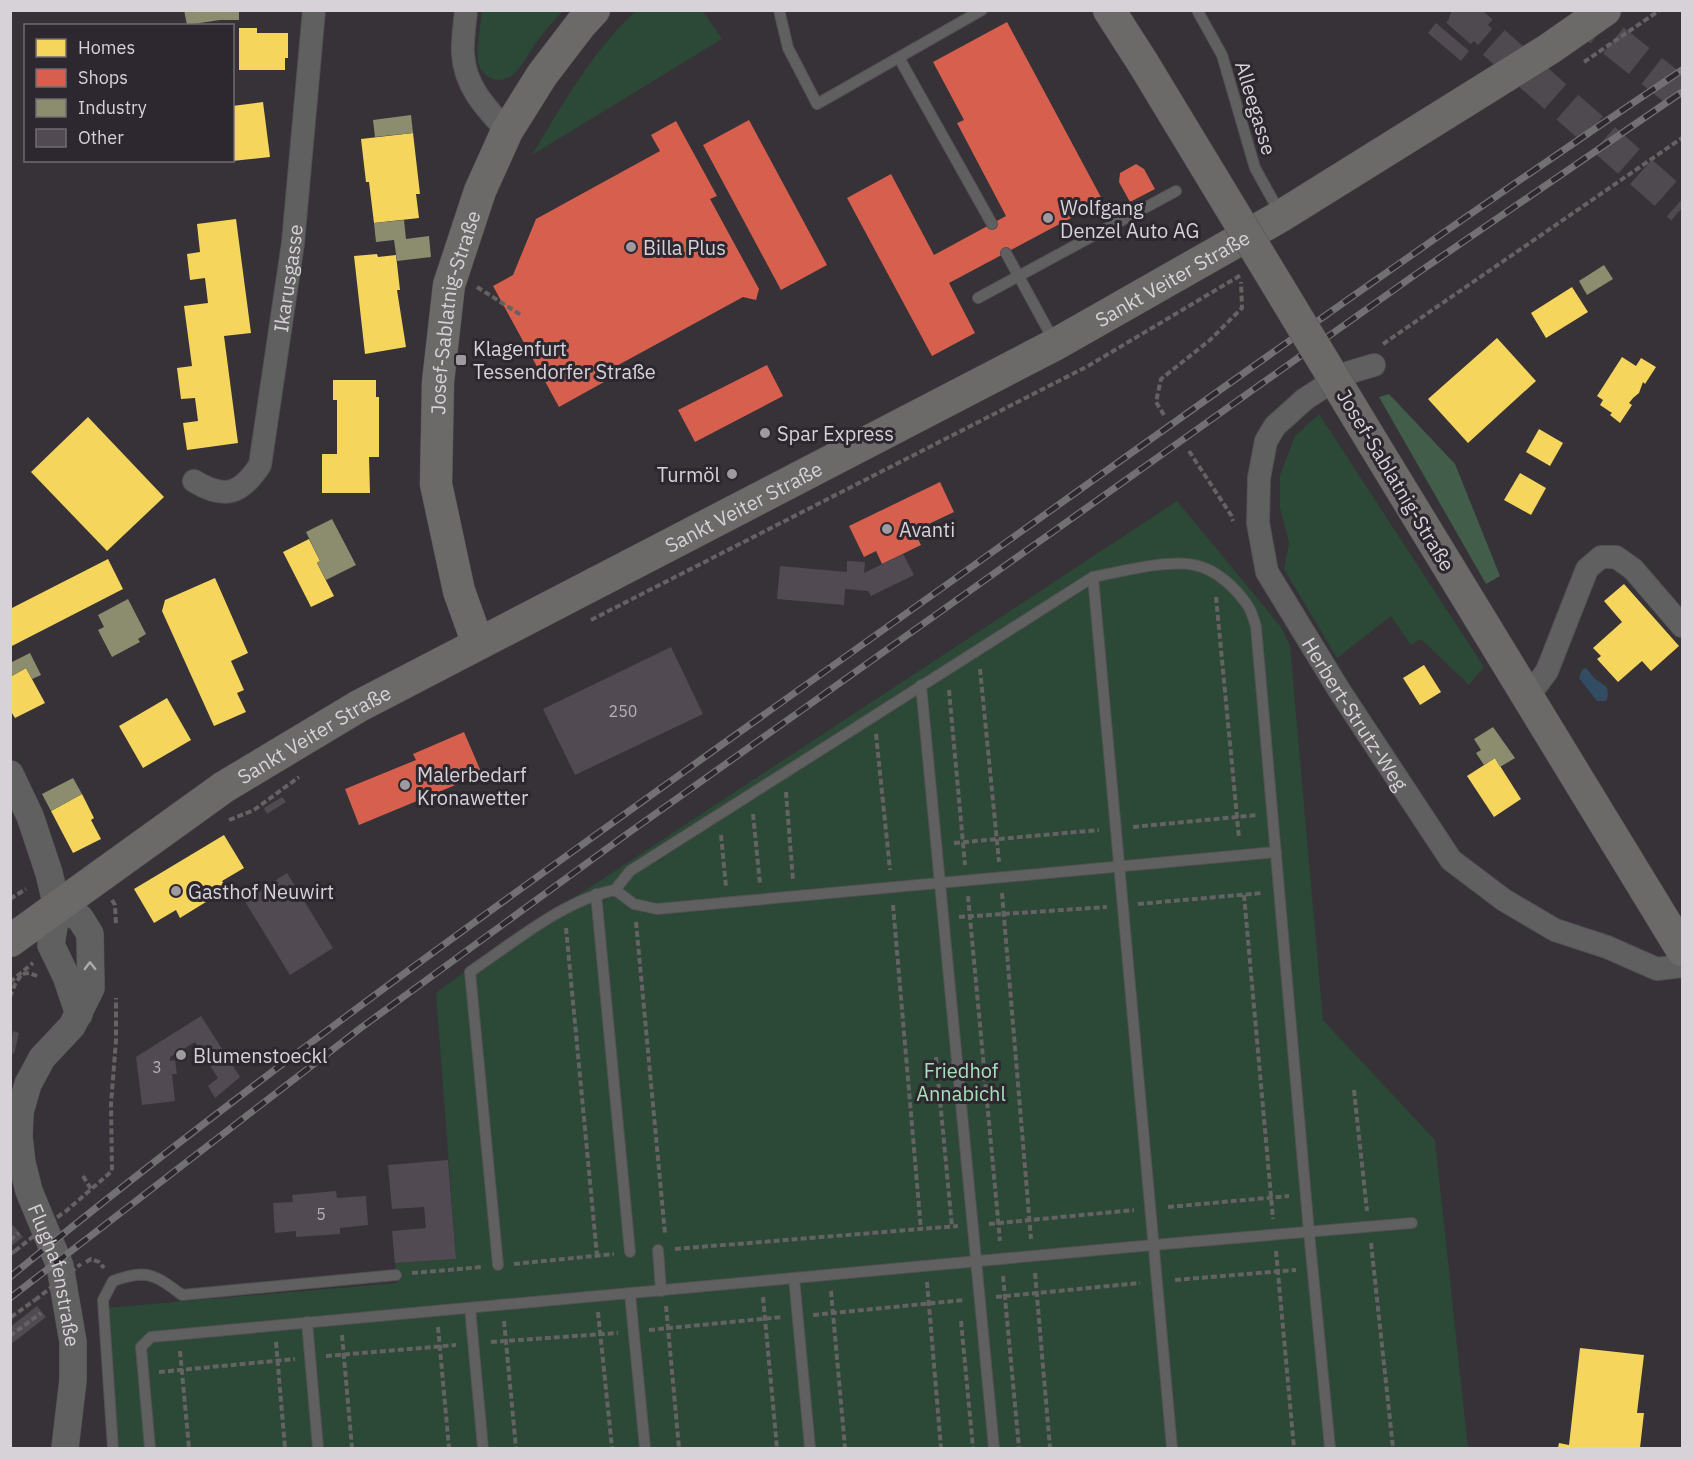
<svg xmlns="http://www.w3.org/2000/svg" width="1693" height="1459" font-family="'IBM Plex Sans',sans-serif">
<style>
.green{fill:#2c4836}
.forest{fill:#425e4b}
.water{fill:#324c64}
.homes{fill:#f6d55c}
.shops{fill:#d6604d}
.industry{fill:#8c8c6e}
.building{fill:#514a52}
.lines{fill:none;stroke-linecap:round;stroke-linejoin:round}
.motorway-tunnel{stroke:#4e4a4f;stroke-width:33;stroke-dasharray:33 16;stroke-linecap:butt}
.service-casing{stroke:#525053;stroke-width:12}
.minor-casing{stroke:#525053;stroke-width:24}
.tertiary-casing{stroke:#525053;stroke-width:28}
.secondary-casing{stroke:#525053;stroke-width:33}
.path{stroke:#646263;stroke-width:4;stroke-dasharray:6 3;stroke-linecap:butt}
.service{stroke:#616060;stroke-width:10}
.minor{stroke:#616060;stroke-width:22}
.tertiary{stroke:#616060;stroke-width:27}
.secondary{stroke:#6c6969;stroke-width:32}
.rail-casing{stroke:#727072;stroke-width:7}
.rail{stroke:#2d272f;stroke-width:4.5;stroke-dasharray:14;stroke-linecap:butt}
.secondary-bridge-casing{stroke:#525053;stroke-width:33;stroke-linecap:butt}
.path-bridge{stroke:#646263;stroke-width:4;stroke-dasharray:6 3;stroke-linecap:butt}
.secondary-bridge{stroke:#6c6969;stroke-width:32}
.oneway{stroke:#adaaad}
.poi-dot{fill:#9e9a9f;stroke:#2d272f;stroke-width:2}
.labels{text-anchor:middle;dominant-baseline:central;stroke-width:6;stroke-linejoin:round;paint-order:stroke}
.number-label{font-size:16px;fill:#b5b0b6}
.street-label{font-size:20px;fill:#d6d2d7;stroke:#2d272f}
.poi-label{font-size:20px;fill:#d6d2d7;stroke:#2d272f;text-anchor:start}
.park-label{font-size:20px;fill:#a6e2b9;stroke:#2d272f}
</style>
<rect width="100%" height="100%" fill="#363237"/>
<g class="green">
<path d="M 482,11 L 482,10 L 563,11 C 554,21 544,31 536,43 C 525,57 516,85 493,79 C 486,77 480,70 478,62 C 476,49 481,24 482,11 Z"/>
<path d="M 636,11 L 703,11 L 722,39 L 532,155 C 563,104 592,51 636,11 Z"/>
<polygon points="1319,414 1484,667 1469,685 1421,639 1411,645 1391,616 1337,658 1284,569 1289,543 1280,508 1280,475 1295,436"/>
<polygon points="1177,501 1281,627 1290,646 1323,1020 1435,1140 1468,1448 119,1448 105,1308 397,1283 395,1263 456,1259 436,993 504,942 589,888"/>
</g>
<polygon class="forest" points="1389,394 1455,464 1500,576 1486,584 1379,397"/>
<polygon class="water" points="1586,668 1595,679 1607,687 1608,696 1606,701 1597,701 1579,678 1582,670"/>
<g class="homes">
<polygon points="239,28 257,28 257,33 288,33 288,58 285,58 285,70 239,70"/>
<polygon points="263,102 270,157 232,161 232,106"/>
<polygon points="413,133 420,194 416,194 419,218 374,223 369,182 366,182 361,139"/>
<polygon points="236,219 251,333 224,336 238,443 187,450 183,423 198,421 195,398 181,399 177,368 192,366 184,306 208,303 205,278 190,280 187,254 200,252 197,224"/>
<polygon points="377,254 378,257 396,255 400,290 397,290 406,347 365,354 354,256"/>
<polygon points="1572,287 1588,312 1546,338 1531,313"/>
<polygon points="1497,338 1536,381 1468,443 1428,399"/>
<polygon points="1622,357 1636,366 1641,358 1656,367 1645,384 1643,382 1639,393 1633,398 1629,403 1632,405 1620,423 1610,415 1612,413 1600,405 1603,400 1597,396"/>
<polygon points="333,380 376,380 376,397 379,397 379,457 369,457 370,493 322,493 322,454 337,454 337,400 333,400"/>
<polygon points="88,417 164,497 107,551 31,472"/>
<polygon points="1539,429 1563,443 1550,466 1526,452"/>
<polygon points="1520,473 1546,488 1531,515 1504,500"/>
<polygon points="309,539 320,561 317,563 334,596 311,607 283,552"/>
<polygon points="108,559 123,589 10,647 10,609"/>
<polygon points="215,578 248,653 231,661 244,690 237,693 246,712 214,726 162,611 165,600"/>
<polygon points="1624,584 1679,646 1651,671 1642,661 1618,682 1597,659 1601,656 1593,648 1622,622 1604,601"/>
<polygon points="1424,665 1441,692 1420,705 1403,678"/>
<polygon points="26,668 45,703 15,718 10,710 10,677"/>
<polygon points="167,698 191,740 143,768 119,726"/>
<polygon points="1495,758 1521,799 1494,817 1467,776"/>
<polygon points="82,794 94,818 91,820 101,839 73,853 51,811"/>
<polygon points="224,835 244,868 222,881 227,889 180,918 176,910 154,923 134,889"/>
<polygon points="1580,1348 1644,1355 1637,1413 1644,1413 1640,1448 1558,1448 1559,1443 1569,1445"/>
</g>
<g class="shops">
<polygon points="1007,22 1103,201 949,283 975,333 932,356 847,198 891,174 934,255 1006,216 957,123 964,120 933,62"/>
<polygon points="749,120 827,265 781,290 703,145"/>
<polygon points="676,121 717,196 710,199 759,289 756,300 743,297 600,375 604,382 559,407 493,286 513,275 536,219 660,151 651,135"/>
<polygon points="1136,164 1144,169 1155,189 1130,202 1119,182 1120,173"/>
<polygon points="767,365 783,396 695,442 678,410"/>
<polygon points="940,482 954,512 914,531 921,545 882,564 876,551 864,557 849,526"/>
<polygon points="464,732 482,774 359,825 345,789 416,760 413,754"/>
</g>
<g class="industry">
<polygon points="184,10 239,10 239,20 220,20 187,25"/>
<polygon points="411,115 413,133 375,137 373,120"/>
<polygon points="404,220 406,239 429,236 431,257 397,261 394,240 376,242 374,223"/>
<polygon points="1604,265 1613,279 1587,295 1579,281"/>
<polygon points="332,519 356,565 326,580 317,563 320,561 306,532"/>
<polygon points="128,599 146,634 138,639 140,642 112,657 98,630 104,627 98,615"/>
<polygon points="30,653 41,675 32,679 26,668 10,677 10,663"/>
<polygon points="1493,727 1515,758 1500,767 1495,758 1484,765 1476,753 1481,750 1474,739"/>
<polygon points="73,778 82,794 51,811 42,794"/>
</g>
<g class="building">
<polygon points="1452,10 1473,10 1492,29 1478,45 1449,18"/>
<polygon points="1436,23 1469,51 1461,61 1428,33"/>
<polygon points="903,554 914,575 871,596 868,591 845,589 844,605 777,599 780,566 847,572 847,561 865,562 864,573"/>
<polygon points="671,647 703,714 575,775 543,709"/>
<polygon points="282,797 286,802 267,814 264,808"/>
<polygon points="287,873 333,948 290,975 244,900"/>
<polygon points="201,1016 240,1077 215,1098 208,1086 218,1078 195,1042 170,1057 170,1061 175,1060 177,1074 172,1074 175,1101 142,1105 136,1057"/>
<polygon points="13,1031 19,1033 14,1054 10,1053"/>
<polygon points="448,1160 456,1259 395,1263 392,1231 426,1228 424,1207 392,1209 388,1165"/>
<polygon points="336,1191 337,1198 366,1196 368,1225 340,1228 340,1234 296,1237 296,1231 275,1233 273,1203 293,1202 292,1195"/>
<polygon points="13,1225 23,1237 10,1247 10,1227"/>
<polygon points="37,1306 46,1317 10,1345 10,1327"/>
</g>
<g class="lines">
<g class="motorway-tunnel">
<polyline points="1457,10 1682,208"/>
<polyline points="1575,10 1682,95"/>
</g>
<g class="service-casing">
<g id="service">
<polyline points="779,10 788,48 817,104 982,10"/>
<polyline points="1197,10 1222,55 1255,168 1280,213"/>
<polyline points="899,58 992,224"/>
<polyline points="1006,253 1054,341"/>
<polyline points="978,298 1176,191"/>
<polyline points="1093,577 1172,1448"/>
<polyline points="921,685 994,1448"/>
<path d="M 615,890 L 630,871 L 1093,577 C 1119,572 1170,559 1194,565 C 1216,569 1236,588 1248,606 C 1252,612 1254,620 1256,627 L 1309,1232 L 1330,1448"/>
<polyline points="596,894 630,1252"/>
<polyline points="658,1250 661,1291"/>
<path d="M 498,1265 L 470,972 C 513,943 564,900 615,890 L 634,904 L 657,909 L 1276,852"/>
<polyline points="794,1278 810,1448"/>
<polyline points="630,1294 645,1448"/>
<polyline points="470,1308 483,1448"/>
<polyline points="307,1322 318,1448"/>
<path d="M 113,1448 L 103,1300 L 113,1281 C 147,1269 154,1274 182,1295 L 396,1275"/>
<polyline points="150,1448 141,1347 151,1337 1153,1245 1412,1223"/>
</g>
</g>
<g class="minor-casing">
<g id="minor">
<path d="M 466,10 C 465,24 462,40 463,54 C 465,87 486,108 507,131"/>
<path id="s1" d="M 1374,365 L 1344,374 L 1305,399 L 1275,426 L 1266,441 L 1259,478 L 1258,523 L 1267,572 L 1339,690 L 1451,860 L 1504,900 L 1555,930 L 1607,947 L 1657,969 L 1682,966"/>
<path id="s2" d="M 194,481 C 225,500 241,494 260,465 L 293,243 L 314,10"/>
<polyline points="1527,698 1547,671 1587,569 1601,557 1616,557 1633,569 1682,626"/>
</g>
</g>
<g class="tertiary-casing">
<g id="tertiary">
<polyline points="10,774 30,816 49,873 57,907 51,945 66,976 79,1014"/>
<path id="s3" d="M 57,907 L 80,918 L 90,934 L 91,988 L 72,1026 L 42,1058 L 28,1084 L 20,1112 L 19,1137 L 22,1163 L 29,1191 L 60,1266 L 73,1342 L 73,1380 L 65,1448"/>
</g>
</g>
<g class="secondary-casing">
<g id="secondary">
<polyline points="1109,10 1143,63"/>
<polyline points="1373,443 1682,950"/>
<path id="s4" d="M 478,644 L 459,591 L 436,484 L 438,382 L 449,285 L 480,191 L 507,131 L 542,75 L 581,24 L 594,10"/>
<path id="s5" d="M 10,941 L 224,787 L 359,706 L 1056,344 L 1281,216 L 1549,49 L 1605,10"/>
</g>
</g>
<g class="path">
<polyline points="1584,62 1660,10"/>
<polyline points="477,287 521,315"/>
<polyline points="1383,344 1682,138"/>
<polyline points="1164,415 1156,402 1161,379 1210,340 1242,308 1241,282"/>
<polyline points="1189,451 1231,515 1233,521"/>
<polyline points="1216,597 1239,838"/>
<polyline points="591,620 1088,366 1241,275"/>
<polyline points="980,669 999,862"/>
<polyline points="949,690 965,865"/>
<polyline points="876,734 890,870"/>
<polyline points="786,792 793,880"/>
<polyline points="753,814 760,884"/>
<polyline points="229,820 254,810 299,777"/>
<polyline points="1133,827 1257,815"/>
<polyline points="721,835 726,887"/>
<polyline points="954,843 1099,830"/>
<polyline points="1002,893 1031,1239"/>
<polyline points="1244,895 1273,1219"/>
<polyline points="968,896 1000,1241"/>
<polyline points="10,899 26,889"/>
<polyline points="112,900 115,905 116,925"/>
<polyline points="1138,904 1262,893"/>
<polyline points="893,905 921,1230"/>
<polyline points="959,917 1107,907"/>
<polyline points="636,922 665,1234"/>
<polyline points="566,928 597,1256"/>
<polyline points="10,982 33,963"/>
<polyline points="10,997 15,984 22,974 29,973 37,976"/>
<polyline points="936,1057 952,1227"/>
<polyline points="1354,1090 1367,1211"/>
<polyline points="83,1176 91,1189"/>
<polyline points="1168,1207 1289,1196"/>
<polyline points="65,1212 112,1171 111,1104 116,1040 116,998"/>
<polyline points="989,1224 1134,1210"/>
<polyline points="10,1240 19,1233"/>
<polyline points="1371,1243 1393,1448"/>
<polyline points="675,1249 958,1226"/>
<polyline points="1276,1251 1294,1448"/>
<polyline points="10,1254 15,1251"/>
<polyline points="86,1262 91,1259 99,1262 104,1268"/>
<polyline points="514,1264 614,1254"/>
<polyline points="412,1273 482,1267"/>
<polyline points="1035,1273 1050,1448"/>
<polyline points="1003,1276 1019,1448"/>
<polyline points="1175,1280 1296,1270"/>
<polyline points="927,1282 941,1448"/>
<polyline points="831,1291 845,1448"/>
<polyline points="763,1297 777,1448"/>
<polyline points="996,1297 1140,1283"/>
<polyline points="666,1306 679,1448"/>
<polyline points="598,1312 612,1448"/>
<polyline points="813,1315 964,1300"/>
<polyline points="11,1317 35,1300"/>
<polyline points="504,1321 516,1448"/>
<polyline points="961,1321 973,1448"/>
<polyline points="438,1327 449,1448"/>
<polyline points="649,1330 782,1317"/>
<polyline points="342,1335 352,1448"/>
<polyline points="10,1336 41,1313"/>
<polyline points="276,1342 285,1448"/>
<polyline points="491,1342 618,1333"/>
<polyline points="180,1351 189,1448"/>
<polyline points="326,1356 456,1345"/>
<polyline points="159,1372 295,1359"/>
</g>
<use href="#service" class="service"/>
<use href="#minor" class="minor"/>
<use href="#tertiary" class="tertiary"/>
<use href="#secondary" class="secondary"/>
<g class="rail-casing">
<g id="rail">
<path d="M 10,1277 C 283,1054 573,851 859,647 C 1132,453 1404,256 1682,70"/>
<polyline points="10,1298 362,1027 627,834 1419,272 1682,92"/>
</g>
</g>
<use href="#rail" class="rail"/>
<g class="secondary-bridge-casing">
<polyline id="secondary-bridge" points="1143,63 1373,443"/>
</g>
<g class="path-bridge">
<polyline points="15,1251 64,1212"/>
<polyline points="35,1300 81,1264"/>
</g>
<use href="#secondary-bridge" class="secondary-bridge"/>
</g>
<defs><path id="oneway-chevron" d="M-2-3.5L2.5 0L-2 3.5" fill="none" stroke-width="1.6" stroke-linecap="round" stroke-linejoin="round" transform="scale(1.5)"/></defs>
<use class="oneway" href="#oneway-chevron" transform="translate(90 966) rotate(-91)"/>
<g class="poi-dot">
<circle cx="1048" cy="218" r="6"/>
<circle cx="631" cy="247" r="6"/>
<rect x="455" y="354" width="12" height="12" rx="3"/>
<circle cx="765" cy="433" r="6"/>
<circle cx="732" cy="474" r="6"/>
<circle cx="887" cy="529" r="6"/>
<circle cx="405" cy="785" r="6"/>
<circle cx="176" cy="891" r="6"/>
<circle cx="181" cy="1055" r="6"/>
</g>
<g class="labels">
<g class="number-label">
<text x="623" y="711">250</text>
<text x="157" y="1067">3</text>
<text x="321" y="1214">5</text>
</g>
<g class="street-label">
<text transform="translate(1256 108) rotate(73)">Alleegasse</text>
<text stroke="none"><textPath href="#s2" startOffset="268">Ikarusgasse</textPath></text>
<text stroke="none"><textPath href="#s5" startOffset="1340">Sankt Veiter Straße</textPath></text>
<text stroke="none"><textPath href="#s4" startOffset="339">Josef-Sablatnig-Straße</textPath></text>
<text transform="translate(1396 480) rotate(59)">Josef-Sablatnig-Straße</text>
<text stroke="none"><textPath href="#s5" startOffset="854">Sankt Veiter Straße</textPath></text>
<text stroke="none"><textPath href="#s1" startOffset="435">Herbert-Strutz-Weg</textPath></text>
<text stroke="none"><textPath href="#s5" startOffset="368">Sankt Veiter Straße</textPath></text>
<text stroke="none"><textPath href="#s3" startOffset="412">Flughafenstraße</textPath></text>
</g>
<g class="poi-label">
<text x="1060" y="207">Wolfgang<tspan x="1060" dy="23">Denzel Auto AG</tspan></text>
<text x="643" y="247">Billa Plus</text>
<text x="473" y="348">Klagenfurt<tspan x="473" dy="23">Tessendorfer Straße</tspan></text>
<text x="777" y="433">Spar Express</text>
<text x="720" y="474" text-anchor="end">Turmöl</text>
<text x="899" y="529">Avanti</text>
<text x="417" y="774">Malerbedarf<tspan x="417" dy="23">Kronawetter</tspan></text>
<text x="188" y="891">Gasthof Neuwirt</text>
<text x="193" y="1055">Blumenstoeckl</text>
</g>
<g class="park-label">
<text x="961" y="1070">Friedhof<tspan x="961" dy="23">Annabichl</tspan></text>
</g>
</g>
<rect width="1693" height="1459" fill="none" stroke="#d6d2d7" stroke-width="24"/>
<rect x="24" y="24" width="210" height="138" fill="#2d272f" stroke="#716b72" stroke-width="1.5"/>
<rect x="36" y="39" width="30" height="18" fill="#f6d55c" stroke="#716b72" stroke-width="1.5"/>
<text x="78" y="54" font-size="18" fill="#d6d2d7">Homes</text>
<rect x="36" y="69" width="30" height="18" fill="#d6604d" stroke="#716b72" stroke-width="1.5"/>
<text x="78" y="84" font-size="18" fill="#d6d2d7">Shops</text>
<rect x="36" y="99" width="30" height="18" fill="#8c8c6e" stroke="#716b72" stroke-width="1.5"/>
<text x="78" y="114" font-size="18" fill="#d6d2d7">Industry</text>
<rect x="36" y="129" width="30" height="18" fill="#514a52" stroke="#716b72" stroke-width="1.5"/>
<text x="78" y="144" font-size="18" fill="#d6d2d7">Other</text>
</svg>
